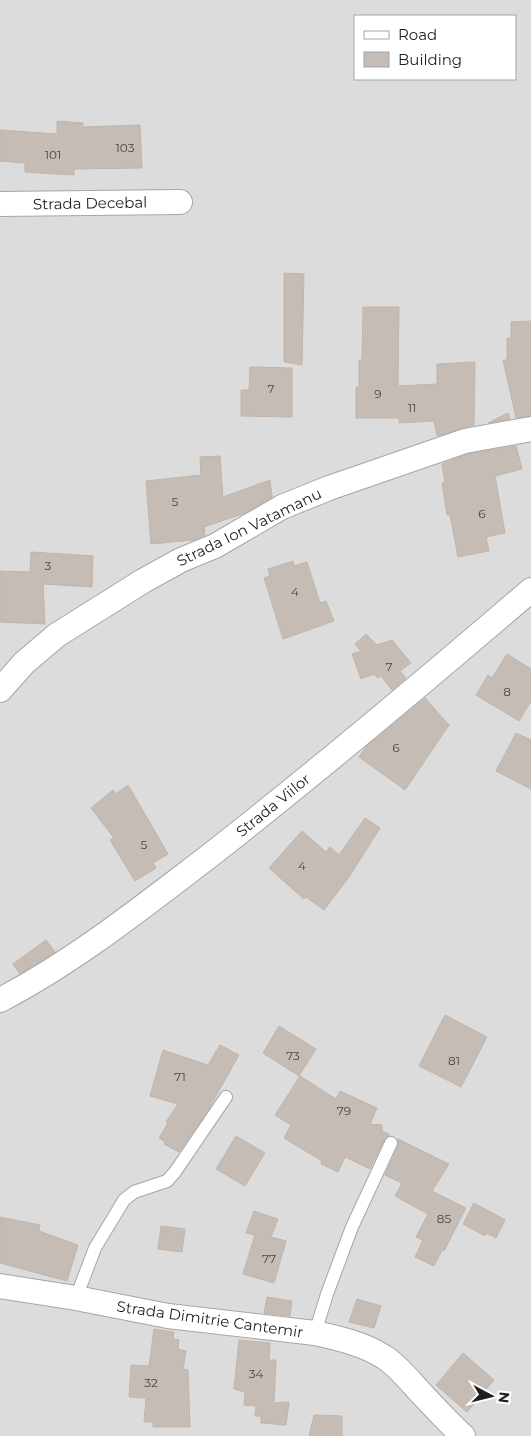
<svg xmlns="http://www.w3.org/2000/svg" width="531" height="1436" font-family="Montserrat,sans-serif">
<style>
.residential{fill:#dddcdc;fill-rule:evenodd}
.building{fill:#c5bcb5;stroke:#c2b4a8}
.lines{fill:none;stroke-linecap:round;stroke-linejoin:round}
.service-casing{stroke:#a6a6a6;stroke-width:14}
.minor-casing{stroke:#a6a6a6;stroke-width:26}
.service{stroke:#fff;stroke-width:12}
.minor{stroke:#fff;stroke-width:24}
.labels{text-anchor:middle;dominant-baseline:central;stroke-width:4.5;stroke-linejoin:round;paint-order:stroke}
.number-label{font-size:12px;fill:#484644}
.street-label{font-size:15px;fill:#1f1f1f;stroke:#fff}
</style>
<rect width="100%" height="100%" fill="#f0ede6"/>
<path class="residential" d="M 0,0 L 531,0 L 531,1436 L 0,1436 ZM 355,16 L 515,16 L 515,79 L 355,79 Z"/>
<g class="building">
<polygon points="57,121 83,123 83,127 140,125 142,168 74,169 74,175 25,172 25,163 0,161 0,130 57,134"/>
<polygon points="284,273 304,274 302,365 284,362"/>
<polygon points="363,307 399,307 398,386 437,384 437,364 475,362 474,425 437,436 434,421 399,423 399,418 356,418 356,387 359,387 359,360 362,360"/>
<polygon points="531,321 531,416 516,418 503,360 507,360 507,338 511,338 511,322"/>
<polygon points="250,367 292,368 292,417 241,416 241,390 249,390"/>
<polygon points="508,413 510,419 488,423"/>
<polygon points="516,446 522,469 495,476 505,533 486,537 489,551 458,557 450,515 447,515 442,483 445,483 442,464 468,454"/>
<polygon points="220,456 223,497 270,480 272,497 245,513 204,527 205,535 194,540 151,544 146,481 201,475 200,457"/>
<polygon points="31,552 93,556 92,587 43,584 45,624 0,622 0,571 30,572"/>
<polygon points="293,561 294,566 307,562 320,603 326,601 334,621 283,639 264,578 270,576 268,569"/>
<polygon points="366,634 377,645 392,640 411,663 400,671 406,678 392,690 381,676 377,678 374,674 361,679 352,654 361,651 355,644"/>
<polygon points="507,654 531,669 531,701 519,721 476,695 488,675 492,678"/>
<polygon points="425,698 449,725 405,790 359,757 366,747"/>
<polygon points="516,733 531,740 531,789 496,771"/>
<polygon points="128,785 168,854 153,863 156,868 135,881 110,840 114,838 91,808 113,790 116,794"/>
<polygon points="365,818 380,828 349,877 324,910 306,897 304,899 269,868 302,831 326,852 330,847 339,855"/>
<polygon points="46,940 55,952 20,974 13,964"/>
<polygon points="445,1015 487,1037 461,1087 419,1066"/>
<polygon points="279,1026 316,1049 299,1076 263,1053"/>
<polygon points="220,1045 239,1055 208,1110 179,1152 164,1144 165,1142 159,1138 168,1123 166,1122 178,1104 150,1096 163,1050 208,1065"/>
<polygon points="300,1076 336,1099 340,1091 377,1108 370,1124 382,1125 382,1131 390,1135 384,1140 370,1169 345,1157 338,1172 321,1164 322,1161 284,1138 291,1125 275,1115"/>
<polygon points="236,1136 265,1153 245,1186 216,1169"/>
<polygon points="398,1139 449,1164 432,1191 466,1208 444,1251 442,1250 434,1266 415,1257 423,1240 416,1237 428,1214 395,1196 402,1183 385,1175 398,1146"/>
<polygon points="474,1203 505,1220 496,1238 486,1233 485,1236 463,1224"/>
<polygon points="254,1211 278,1219 271,1237 286,1241 274,1283 243,1274 255,1235 246,1233"/>
<polygon points="0,1217 40,1225 39,1231 78,1245 67,1281 0,1263"/>
<polygon points="161,1226 185,1229 182,1252 158,1249"/>
<polygon points="267,1297 292,1301 290,1316 264,1313"/>
<polygon points="357,1299 381,1306 374,1328 349,1322"/>
<polygon points="154,1329 174,1332 173,1339 179,1340 178,1349 186,1351 183,1369 188,1370 190,1427 153,1427 153,1422 144,1422 146,1398 129,1397 131,1365 149,1366"/>
<polygon points="239,1340 270,1343 269,1360 276,1360 274,1403 289,1402 286,1425 261,1423 261,1416 255,1416 256,1406 244,1405 245,1392 234,1389"/>
<polygon points="463,1353 494,1380 467,1412 436,1385"/>
<polygon points="314,1415 342,1416 342,1436 309,1436"/>
</g>
<g class="lines">
<g class="service-casing">
<g id="service">
<polyline points="76,1298 95,1248 124,1200 134,1192 167,1181 175,1172 226,1097"/>
<polyline points="315,1333 327,1294 352,1227 391,1143"/>
</g>
</g>
<g class="minor-casing">
<g id="minor">
<polyline points="0,204 180,202"/>
<polyline points="0,690 24,663 57,635 143,581 181,560 215,546 282,507 329,488 465,441 531,429"/>
<path d="M 0,1000 C 75,961 141,908 208,857 C 318,771 425,681 531,590"/>
<path d="M 0,1286 L 76,1298 L 168,1316 L 315,1333 C 338,1338 364,1344 384,1357 C 397,1365 409,1380 420,1392 C 434,1407 448,1422 463,1436"/>
</g>
</g>
<use href="#service" class="service"/>
<use href="#minor" class="minor"/>
</g>
<g class="labels">
<g class="number-label">
<text x="125" y="147">103</text>
<text x="53" y="154">101</text>
<text x="271" y="388">7</text>
<text x="378" y="393">9</text>
<text x="412" y="407">11</text>
<text x="175" y="501">5</text>
<text x="482" y="513">6</text>
<text x="48" y="565">3</text>
<text x="295" y="591">4</text>
<text x="389" y="666">7</text>
<text x="507" y="691">8</text>
<text x="396" y="747">6</text>
<text x="144" y="844">5</text>
<text x="302" y="865">4</text>
<text x="293" y="1055">73</text>
<text x="454" y="1060">81</text>
<text x="180" y="1076">71</text>
<text x="344" y="1110">79</text>
<text x="444" y="1218">85</text>
<text x="269" y="1258">77</text>
<text x="256" y="1373">34</text>
<text x="151" y="1382">32</text>
</g>
<g class="street-label">
<text transform="translate(90 203) rotate(-1)">Strada Decebal</text>
<text transform="translate(249 527) rotate(-26)">Strada Ion Vatamanu</text>
<text transform="translate(273 805) rotate(-39)">Strada Viilor</text>
<text transform="translate(210 1319) rotate(8)">Strada Dimitrie Cantemir</text>
</g>
</g>
<rect x="354" y="15" width="162" height="65" fill="#ffffff" stroke="#a5a5a5"/>
<rect x="364" y="31" width="25" height="8" fill="#ffffff" stroke="#a5a5a5"/>
<text x="398" y="40" font-size="15" fill="#1f1f1f">Road</text>
<rect x="364" y="52" width="25" height="15" fill="#c5bcb5" stroke="#a5a5a5"/>
<text x="398" y="65" font-size="15" fill="#1f1f1f">Building</text>
<g transform="translate(491 1396) rotate(97)" stroke="#ffffff" stroke-width="4" paint-order="stroke">
<path d="M0-4L9 19L0 12L-9 19Z" fill="#1f1f1f"/>
<text y="-8" font-size="14" font-weight="bold" text-anchor="middle" fill="#1f1f1f">N</text>
</g>
</svg>
